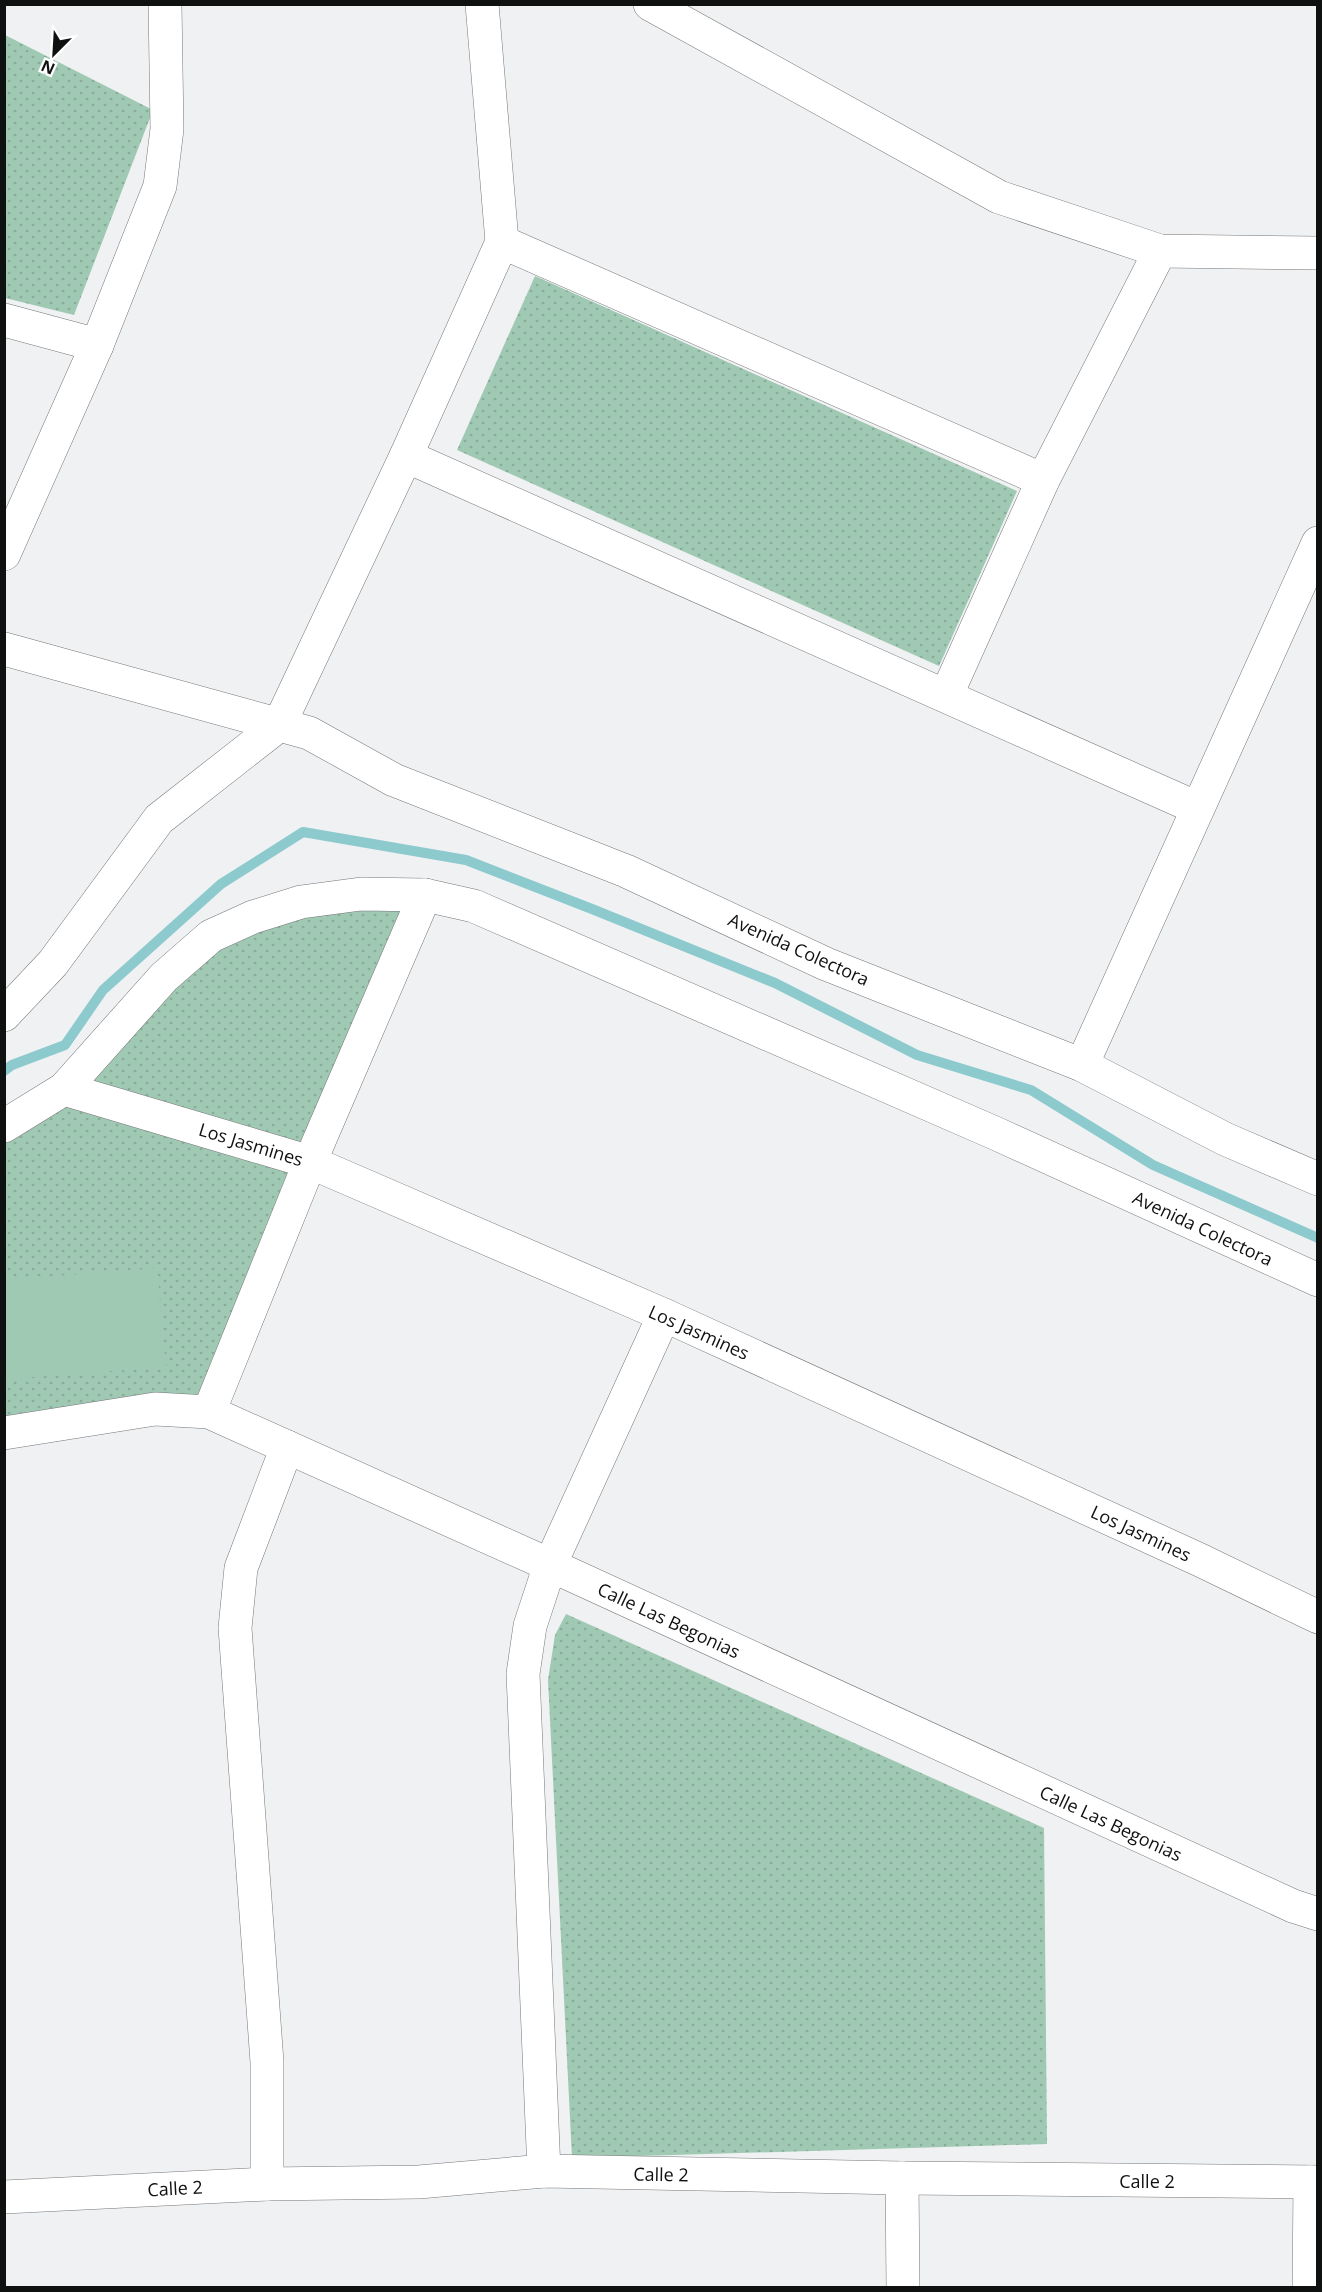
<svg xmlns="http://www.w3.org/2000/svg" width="1322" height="2292" font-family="'Open Sans',sans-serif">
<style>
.green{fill:url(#green-dots)}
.pitch{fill:#a0c9b4}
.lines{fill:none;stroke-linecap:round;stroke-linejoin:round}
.stream{stroke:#8dcace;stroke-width:10}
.minor-casing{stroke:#767779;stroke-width:34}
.minor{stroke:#fff;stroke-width:33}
.labels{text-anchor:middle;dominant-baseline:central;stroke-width:4.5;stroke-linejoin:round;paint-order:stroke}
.street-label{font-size:18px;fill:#0f1010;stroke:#fff}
</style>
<defs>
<pattern id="green-dots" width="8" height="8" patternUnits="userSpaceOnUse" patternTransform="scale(1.5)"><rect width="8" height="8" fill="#a0c9b4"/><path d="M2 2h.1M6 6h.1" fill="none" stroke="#89ac9a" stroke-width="1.8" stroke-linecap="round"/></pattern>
</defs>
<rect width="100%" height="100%" fill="#f0f1f3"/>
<g class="green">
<polygon points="5,35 153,110 74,315 5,298"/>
<polygon points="535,276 1017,491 939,666 457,450"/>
<polygon points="410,903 304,1149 86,1082 184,975 221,943 293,917"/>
<polygon points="68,1103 299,1166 201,1402 5,1417 5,1138"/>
<polygon points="566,1614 1044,1828 1047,2144 572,2158 548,1680 555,1635"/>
</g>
<polygon class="pitch" points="157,1268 166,1367 8,1379 4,1342 5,1280"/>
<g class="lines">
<polyline class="stream" points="4,1071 12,1065 65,1045 103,990 221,884 303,832 466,860 592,909 775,983 917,1055 1031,1090 1153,1165 1318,1238"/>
<g class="minor-casing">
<g id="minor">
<polyline points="650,4 999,197 1160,251 1318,253"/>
<polyline points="502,242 1043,480"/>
<polyline points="4,320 97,345"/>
<polyline points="406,456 1197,808"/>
<polyline points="4,554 97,345 160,186 167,129 165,4"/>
<polyline points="4,649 309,733 394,780 626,871 826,964 1082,1065 1225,1139 1318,1179"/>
<polyline points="946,696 1043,480 1160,251"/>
<polyline points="4,1015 53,963 159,819 279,725 406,456 502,242 482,4"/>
<polyline points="1082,1065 1318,543"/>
<polyline points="64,1089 310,1162 664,1315 1200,1560 1318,1617"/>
<polyline points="4,1126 64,1089 164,977 211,936 253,917 301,902 361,894 425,895 474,906 997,1134 1318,1280"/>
<polyline points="209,1412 310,1162 425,895"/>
<polyline points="4,1433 155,1409 209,1412 550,1565 1293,1906 1318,1914"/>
<polyline points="544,2171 523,1674 530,1626 550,1565 664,1315"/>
<polyline points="902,2178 903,2288"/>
<polyline points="267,2184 267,2062 235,1628 241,1568 287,1447"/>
<polyline points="4,2197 267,2184 419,2182 544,2171 902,2178 1318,2182"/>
<polyline points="1309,2288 1310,2182"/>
</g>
</g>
<use href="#minor" class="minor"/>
</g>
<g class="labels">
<g class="street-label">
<text transform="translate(799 949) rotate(24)">Avenida Colectora</text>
<text transform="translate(251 1144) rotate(17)">Los Jasmines</text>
<text transform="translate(1203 1228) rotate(25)">Avenida Colectora</text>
<text transform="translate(699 1332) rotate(24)">Los Jasmines</text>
<text transform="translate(1141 1533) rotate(25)">Los Jasmines</text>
<text transform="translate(669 1620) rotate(25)">Calle Las Begonias</text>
<text transform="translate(1111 1823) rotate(25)">Calle Las Begonias</text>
<text transform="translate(661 2174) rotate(1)">Calle 2</text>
<text x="1147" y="2181">Calle 2</text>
<text transform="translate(175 2188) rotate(-3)">Calle 2</text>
</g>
</g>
<rect width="1322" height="2292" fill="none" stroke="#0f1010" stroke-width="12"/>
<g transform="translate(54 54) rotate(204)" stroke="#ffffff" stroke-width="4.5" paint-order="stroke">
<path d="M0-4.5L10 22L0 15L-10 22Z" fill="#0f1010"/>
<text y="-9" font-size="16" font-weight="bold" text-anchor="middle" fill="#0f1010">N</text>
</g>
</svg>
